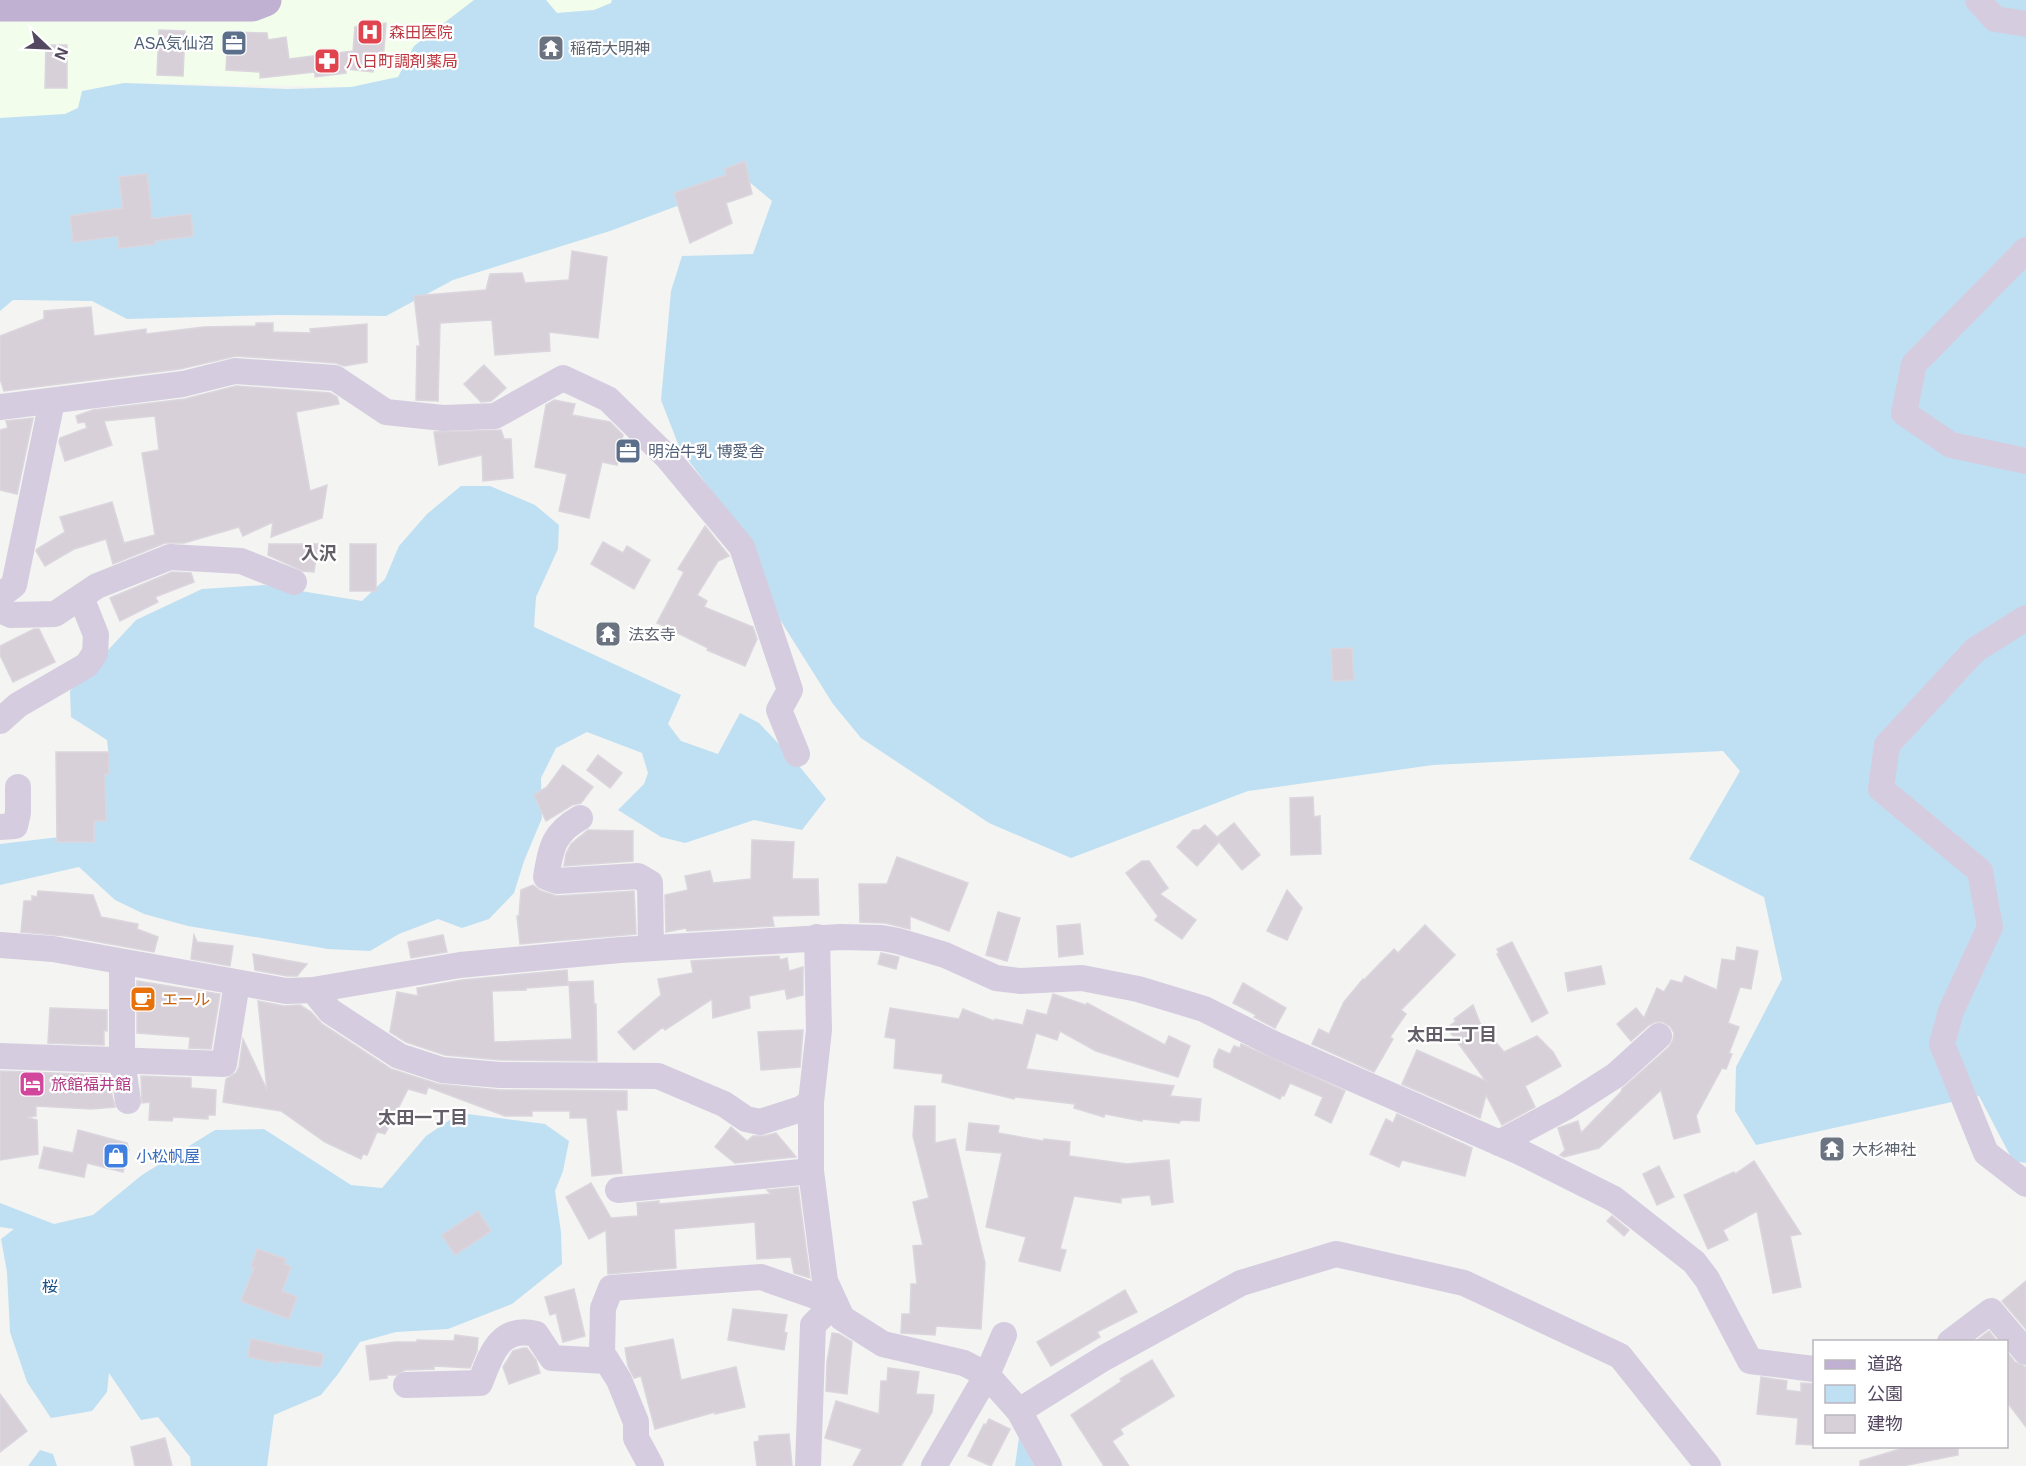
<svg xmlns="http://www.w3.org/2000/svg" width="2026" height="1466" font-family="Arial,'Noto Sans JP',sans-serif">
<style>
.commercial{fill:#f2fdec}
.green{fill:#bfe0f2}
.building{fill:#d7d0d9;stroke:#dbd5dd;stroke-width:1.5}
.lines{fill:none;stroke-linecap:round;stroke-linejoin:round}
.street{stroke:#d5cddf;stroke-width:26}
.primary{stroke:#c0b0d1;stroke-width:33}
.labels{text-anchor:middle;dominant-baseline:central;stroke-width:4.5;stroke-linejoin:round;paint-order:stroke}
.health-label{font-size:16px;fill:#be3a42;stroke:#fff;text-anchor:start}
.service-label{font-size:16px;fill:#4e5e75;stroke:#fff;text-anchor:end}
.worship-label{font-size:16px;fill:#5b616d;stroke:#fff;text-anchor:start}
.food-label{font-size:16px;fill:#c56008;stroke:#fff;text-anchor:start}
.hotel-label{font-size:16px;fill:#b23c85;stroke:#fff;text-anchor:start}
.shop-label{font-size:16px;fill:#366cbe;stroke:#fff;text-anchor:start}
.park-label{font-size:16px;fill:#135088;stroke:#fff}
.neighbourhood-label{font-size:18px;font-weight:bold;fill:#635e67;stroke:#fff}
</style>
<rect width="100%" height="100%" fill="#f4f4f2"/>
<g class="commercial">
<polygon points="0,0 474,0 414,46 399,77 351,87 124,83 65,114 0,118"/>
<polygon points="546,0 612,0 611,3 594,10 557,13"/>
</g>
<g class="green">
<polygon points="474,0 546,0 557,13 594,10 611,3 612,0 2026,0 2026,1163 2013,1161 1979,1096 1756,1145 1735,1111 1736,1067 1782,979 1764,897 1689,859 1740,771 1723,751 1433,765 1248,791 1071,858 989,823 861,738 833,704 772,607 728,513 680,449 661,400 671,291 682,256 753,254 772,201 747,180 610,231 453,280 386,316 278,315 127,319 92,301 13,300 0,311 0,118 65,114 78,108 82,91 124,83 288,89 351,87 398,77 414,46"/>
<polygon points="461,486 490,486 535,505 559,525 558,549 536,597 534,627 681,695 668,724 681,741 718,754 740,713 759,723 795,761 826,799 802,830 754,820 685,843 661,837 618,810 644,784 648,773 642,753 587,732 556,748 541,778 542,818 524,861 514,893 489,919 462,928 438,919 399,934 370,951 328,949 188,926 144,914 115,900 79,867 0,885 0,844 68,836 98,809 109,758 107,740 71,717 70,691 136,620 202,589 264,585 362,601 385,579 399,546 427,514"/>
<polygon points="460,1113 545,1124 569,1141 563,1171 555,1191 561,1232 562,1264 512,1304 448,1329 396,1332 360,1342 338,1374 321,1395 274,1415 267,1466 191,1466 190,1457 158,1417 141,1420 109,1373 107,1392 92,1411 51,1418 27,1382 10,1332 7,1272 1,1239 14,1229 0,1227 0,1203 54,1224 93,1215 142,1175 215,1130 264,1129 351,1185 382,1188 426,1136"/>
<polygon points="1019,1437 1034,1466 1015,1466"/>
<polygon points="40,1450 53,1454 57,1466 28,1466"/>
</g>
<g class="building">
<polygon points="386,23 383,61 375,60 373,72 346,69 346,73 315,77 315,72 260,78 260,72 226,70 228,32 267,33 268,40 286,37 289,59 353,51 355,27"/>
<polygon points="159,30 185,31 183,76 157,75"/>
<polygon points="46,45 67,45 67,88 45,88"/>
<polygon points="745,161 752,194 726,203 732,223 690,243 674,193 726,175 725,169"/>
<polygon points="147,174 152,219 191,214 193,236 155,241 155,244 119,248 118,236 73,242 70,216 123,208 119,177"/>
<polygon points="572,251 607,257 598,338 549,332 550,351 495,355 492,320 440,323 438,401 416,400 417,346 420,346 414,296 486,290 490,274 522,273 525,283 569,280"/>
<polygon points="91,307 94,336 146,329 146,334 204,327 256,326 256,323 273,323 273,332 311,333 310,329 367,324 367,362 344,366 336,363 236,356 180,369 4,391 0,379 0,336 44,319 44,311"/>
<polygon points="484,365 506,388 491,401 481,402 464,384"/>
<polygon points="236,386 330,393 337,397 339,404 296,412 310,491 327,485 322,518 271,537 273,522 243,536 239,527 184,543 165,543 113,564 106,539 74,549 45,566 36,551 37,549 65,532 60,517 112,502 124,543 155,535 142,453 159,450 155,416 104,421 112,445 65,461 59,442 60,438 87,428 85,422 78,423 76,416 93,410 185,399"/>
<polygon points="554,400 575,404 572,415 610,422 623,435 617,465 602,462 589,518 559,511 567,474 535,467 546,405"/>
<polygon points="33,418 17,494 0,490 0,430 8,428 6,421"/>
<polygon points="501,430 504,439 511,439 513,478 483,481 482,455 439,465 434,432"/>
<polygon points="705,526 729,556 718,561 697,595 707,601 704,607 753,627 757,639 745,666 707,650 708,648 657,623 684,572 678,569"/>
<polygon points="603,542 623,553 627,546 650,560 634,589 591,564"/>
<polygon points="269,544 318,544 314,572 303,571 268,555"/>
<rect x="350" y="544" width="26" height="47"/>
<polygon points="172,572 191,573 194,582 155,597 158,602 120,621 110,598"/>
<polygon points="34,629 39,629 55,662 13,682 0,655 0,646"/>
<polygon points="1352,648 1354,680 1333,681 1331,649"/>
<polygon points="56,752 109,752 109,774 105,774 106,821 94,821 94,842 57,842"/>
<polygon points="598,755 622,773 610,788 587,770"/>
<polygon points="563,765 593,787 581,803 572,805 546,821 534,795 547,787"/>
<polygon points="1313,797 1314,817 1320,816 1321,854 1291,855 1290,798"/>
<polygon points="1234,823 1260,855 1242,870 1219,842 1197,866 1177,847 1193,830 1199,830 1205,825 1217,837"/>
<polygon points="588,830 633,831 633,861 564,866 566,854 571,844"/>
<polygon points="752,840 794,842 792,879 818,879 819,915 772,916 774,926 687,931 686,928 666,932 665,895 688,890 685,876 710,871 713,883 751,879"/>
<polygon points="897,857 968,883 949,931 910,916 910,929 885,923 860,922 859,884 887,884"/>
<polygon points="1142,861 1149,861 1168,888 1160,894 1196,920 1182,939 1155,920 1158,916 1126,873"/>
<polygon points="533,885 541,891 557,896 634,891 636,934 520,944 517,916 519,916 521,890"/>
<polygon points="1287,890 1302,908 1287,940 1267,931"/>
<polygon points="38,891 93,895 101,917 138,924 137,929 158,937 154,952 66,936 21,932 24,901 32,901 32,896 37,897"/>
<polygon points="998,912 1020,918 1007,961 986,955"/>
<polygon points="1080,924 1083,954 1059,957 1057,926"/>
<polygon points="1425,925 1455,955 1401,1010 1406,1014 1390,1037 1393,1039 1374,1072 1312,1044 1319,1029 1329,1034 1344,1002 1363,979 1364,980 1394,949 1398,953"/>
<polygon points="194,935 197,942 233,946 230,966 191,959"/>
<polygon points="443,935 447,952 411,958 408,942"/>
<polygon points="1512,942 1548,1013 1532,1022 1497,954 1499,953 1497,949"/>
<polygon points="1737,947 1758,951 1751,989 1740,987 1728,1023 1739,1027 1729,1053 1732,1054 1726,1069 1722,1068 1696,1116 1700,1132 1674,1139 1661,1090 1599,1148 1564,1157 1560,1155 1565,1150 1558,1128 1578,1121 1581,1133 1621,1092 1622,1089 1669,1047 1673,1040 1674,1033 1670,1026 1663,1022 1655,1022 1649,1025 1631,1041 1617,1024 1636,1008 1644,1018 1657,988 1664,992 1671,980 1682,983 1685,976 1717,990 1722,959 1735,961"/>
<polygon points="881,953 899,957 896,969 878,964"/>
<polygon points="253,954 307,964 297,976 287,976 255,970"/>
<polygon points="779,956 780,960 787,958 789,971 803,967 803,995 787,999 785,989 749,996 750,1008 713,1018 712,999 665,1030 663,1027 634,1050 618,1032 661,995 658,979 693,973 691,961"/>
<polygon points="1601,966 1605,984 1568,991 1565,973"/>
<polygon points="567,970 568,985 526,988 526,990 492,991 494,1042 572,1039 569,982 593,981 594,1004 596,1004 597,1061 501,1060 445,1055 406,1042 390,1032 397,992 418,996 417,988 462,980"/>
<polygon points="137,981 220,994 211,1049 189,1048 190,1037 137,1033"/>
<polygon points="1243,983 1286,1008 1275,1028 1254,1017 1256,1015 1233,1003"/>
<polygon points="1053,994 1086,1005 1087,1003 1165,1045 1169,1036 1190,1046 1178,1077 1096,1051 1060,1031 1057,1040 1036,1033 1026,1069 1174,1086 1170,1096 1201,1099 1199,1121 1181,1120 1179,1123 1142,1119 1142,1121 1105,1114 1104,1117 1074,1108 1075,1104 1015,1097 1014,1099 942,1082 943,1074 894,1068 896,1039 885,1037 890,1008 959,1019 963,1009 994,1021 995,1019 1023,1025 1027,1010 1047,1015"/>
<polygon points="258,1001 284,1006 300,1005 311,1012 322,1024 391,1069 438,1084 500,1090 627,1091 627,1110 616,1110 622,1173 592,1176 587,1118 570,1118 570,1111 532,1111 532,1116 505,1116 428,1087 426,1094 408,1089 385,1134 377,1132 367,1155 363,1154 361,1159 325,1142 281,1111 223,1102 226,1079 236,1073 239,1067 243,1039 267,1090"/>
<polygon points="1473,1005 1480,1023 1504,1052 1537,1036 1553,1052 1561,1066 1525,1086 1535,1107 1502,1125 1486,1095 1480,1118 1402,1084 1417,1050 1486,1081 1447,1028 1456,1021 1454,1019"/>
<polygon points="50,1008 107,1010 107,1031 104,1030 104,1045 48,1043"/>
<polygon points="803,1030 800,1067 761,1070 758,1032"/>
<polygon points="1241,1044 1345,1091 1331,1123 1315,1115 1323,1097 1290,1083 1284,1096 1282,1095 1280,1099 1214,1067 1214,1060 1219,1049 1230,1054 1234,1046 1240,1048"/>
<polygon points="0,1071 107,1075 115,1107 91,1109 36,1106 36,1116 26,1117 37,1120 38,1154 0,1160"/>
<polygon points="141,1076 191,1078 191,1088 216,1090 215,1115 208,1115 208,1119 173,1117 172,1121 149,1120 150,1102 142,1103"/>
<polygon points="915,1106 935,1106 935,1143 955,1139 985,1263 981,1329 936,1326 935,1335 901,1333 902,1314 910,1314 911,1284 917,1284 913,1246 923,1245 913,1202 929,1198 913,1136"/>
<polygon points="1397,1114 1472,1148 1465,1176 1402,1160 1399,1167 1370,1154 1386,1119 1393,1123"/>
<polygon points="969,1123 999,1126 998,1133 1043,1141 1044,1139 1070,1142 1069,1156 1127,1164 1169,1160 1173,1202 1152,1205 1150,1195 1121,1198 1121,1203 1074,1196 1060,1249 1066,1250 1060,1271 1019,1261 1026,1237 986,1227 1002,1153 966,1150"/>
<polygon points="731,1127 747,1141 753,1136 764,1136 776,1133 796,1157 735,1163 715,1147"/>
<polygon points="78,1130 127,1143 129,1150 123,1172 87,1163 84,1177 39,1168 44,1147 73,1153"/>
<polygon points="1754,1161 1801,1234 1790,1236 1801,1287 1773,1293 1757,1211 1723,1230 1728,1240 1708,1249 1684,1195 1734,1172 1735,1174"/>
<polygon points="1659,1166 1674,1197 1657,1205 1643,1174"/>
<polygon points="591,1183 611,1218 638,1216 637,1203 659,1201 659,1204 771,1194 767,1190 798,1187 810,1278 794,1273 791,1257 757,1259 755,1222 674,1229 676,1268 608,1274 606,1230 589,1239 566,1197"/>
<polygon points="478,1211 491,1231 455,1255 442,1235"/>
<polygon points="1612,1216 1629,1230 1624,1236 1607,1221"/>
<polygon points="257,1249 286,1259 284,1264 291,1267 282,1291 297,1297 289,1319 241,1301 254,1268 251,1267"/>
<polygon points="2026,1281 2026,1329 2002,1301"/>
<polygon points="574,1289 585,1336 563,1342 556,1313 550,1315 545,1297"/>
<polygon points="1125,1290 1137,1312 1097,1332 1100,1337 1051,1366 1037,1342"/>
<polygon points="733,1309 787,1315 784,1332 787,1333 784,1350 728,1340"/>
<polygon points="1989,1331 1997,1341 1976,1341"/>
<polygon points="832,1333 839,1334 852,1342 847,1394 826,1391 827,1362"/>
<polygon points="455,1335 478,1338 477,1351 470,1368 434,1366 434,1369 405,1370 396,1375 387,1375 387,1378 370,1380 366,1346 395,1342 417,1342 417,1340 454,1341"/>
<polygon points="251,1339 323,1354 321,1367 278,1361 278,1363 248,1357"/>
<polygon points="673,1339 681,1380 736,1367 745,1407 715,1414 715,1412 655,1429 641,1376 634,1378 628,1366 625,1348"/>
<polygon points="523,1348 527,1348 536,1360 540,1373 509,1384 503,1367 513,1351"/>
<polygon points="2007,1352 2015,1362 2026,1367 2026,1427 2007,1402"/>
<polygon points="1152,1360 1174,1396 1120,1429 1123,1434 1112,1441 1129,1466 1104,1466 1071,1415 1122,1381 1120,1379"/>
<polygon points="888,1368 919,1372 916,1394 934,1395 932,1412 901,1466 853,1466 862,1449 825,1438 836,1401 879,1414 881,1381 887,1381"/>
<polygon points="1761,1377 1787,1381 1786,1390 1801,1392 1801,1383 1815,1384 1815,1445 1796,1444 1798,1418 1757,1414"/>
<polygon points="0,1394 27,1431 0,1452"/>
<polygon points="989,1419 1010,1429 991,1466 968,1456 984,1424 986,1425"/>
<polygon points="789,1434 792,1466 757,1466 754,1442 759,1441 759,1436"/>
<polygon points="165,1438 172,1466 135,1466 131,1447"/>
<polygon points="1910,1446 1958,1446 1958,1455 1903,1466 1860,1466 1860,1461"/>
</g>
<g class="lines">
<g class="street">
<polyline points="1978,0 1995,19 2026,24"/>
<polyline points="2026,250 1914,364 1904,413 1951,445 2026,461"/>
<polyline points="0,407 183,384 235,371 335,378 386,412 443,418 495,416 563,378 608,399 667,457 742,547 790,690 779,710 797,754"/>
<polyline points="0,596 14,585 52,401"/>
<polyline points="0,610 11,615 55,614 97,586 170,557 241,561 294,582"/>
<polyline points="2026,618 1975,650 1887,745 1881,789 1980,871 1990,927 1951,1011 1942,1044 1986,1153 2026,1184"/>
<polyline points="0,721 18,705 87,665 95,653 96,635 81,597"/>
<path d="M 580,818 C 553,833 551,848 546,877 L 557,881 L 638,876 L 650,883 L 651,948"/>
<polyline points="0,827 15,826 18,813 18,787"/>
<polyline points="817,937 819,1030 811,1102 811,1171 825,1281 842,1318 883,1344 964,1363 987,1375 1019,1411 1049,1466"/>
<polyline points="0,945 53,949 286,991 313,990 460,965 620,950 841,937 882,938 898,941 945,955 996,978 1020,981 1082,978 1138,989 1204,1009 1276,1045 1520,1152 1614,1199 1694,1262 1707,1279 1750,1361 1814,1369"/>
<polyline points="122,962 122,1060 128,1101"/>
<polyline points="313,990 330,1011 399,1056 442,1070 500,1075 658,1076 724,1104 746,1119 760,1122 801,1109 811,1102"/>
<polyline points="0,1056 224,1064 237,983"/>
<polyline points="1499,1143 1566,1107 1616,1075 1659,1036"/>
<polyline points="618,1190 811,1171"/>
<polyline points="1950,1342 1991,1311 2026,1352"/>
<path d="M 406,1385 L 480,1383 C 491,1355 499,1325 536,1334 L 552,1358 L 607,1361"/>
<polyline points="1019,1411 1104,1358 1241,1283 1336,1254 1464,1283 1620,1356 1708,1466"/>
<polyline points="651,1466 636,1438 636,1422 619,1380 602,1353 603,1308 611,1288 761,1277 835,1303 813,1325 808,1466"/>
<polyline points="934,1466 987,1375 1004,1335"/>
</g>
<polyline class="primary" points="0,5 252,5 265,0"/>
</g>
<defs>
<g id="hospital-square" transform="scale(1.35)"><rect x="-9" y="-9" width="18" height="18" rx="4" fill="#e0444e" stroke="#fff"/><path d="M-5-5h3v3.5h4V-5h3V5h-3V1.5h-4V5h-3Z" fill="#fff"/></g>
<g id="office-square" transform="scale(1.35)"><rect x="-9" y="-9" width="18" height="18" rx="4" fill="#5c6f8a" stroke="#fff"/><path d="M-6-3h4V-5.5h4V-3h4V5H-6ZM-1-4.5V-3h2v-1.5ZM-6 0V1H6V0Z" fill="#fff"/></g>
<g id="temple-square" transform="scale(1.35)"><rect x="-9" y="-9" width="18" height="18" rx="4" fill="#6b7280" stroke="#fff"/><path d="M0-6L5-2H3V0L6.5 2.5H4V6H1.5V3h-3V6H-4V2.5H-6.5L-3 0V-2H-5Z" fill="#fff"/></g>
<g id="pharmacy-square" transform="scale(1.35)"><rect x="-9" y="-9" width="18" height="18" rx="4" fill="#e0444e" stroke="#fff"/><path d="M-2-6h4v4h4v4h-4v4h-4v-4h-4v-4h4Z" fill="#fff"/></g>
<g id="cafe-square" transform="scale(1.35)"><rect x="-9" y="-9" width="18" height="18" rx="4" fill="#e8710a" stroke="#fff"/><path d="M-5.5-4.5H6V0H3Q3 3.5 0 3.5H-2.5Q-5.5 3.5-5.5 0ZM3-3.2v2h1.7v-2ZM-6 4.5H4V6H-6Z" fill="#fff"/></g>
<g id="hotel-square" transform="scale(1.35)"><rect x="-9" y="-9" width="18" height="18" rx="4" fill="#d1479c" stroke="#fff"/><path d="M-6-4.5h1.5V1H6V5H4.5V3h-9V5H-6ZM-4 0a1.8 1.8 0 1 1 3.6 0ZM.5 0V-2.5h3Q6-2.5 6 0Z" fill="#fff"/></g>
<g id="shop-square" transform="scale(1.35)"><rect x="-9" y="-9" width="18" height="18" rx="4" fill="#3f7fe0" stroke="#fff"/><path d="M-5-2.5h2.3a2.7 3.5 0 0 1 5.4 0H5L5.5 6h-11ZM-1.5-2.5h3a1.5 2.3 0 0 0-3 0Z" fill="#fff"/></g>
</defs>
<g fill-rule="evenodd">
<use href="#hospital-square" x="370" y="32"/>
<use href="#office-square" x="234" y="43"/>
<use href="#temple-square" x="551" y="48"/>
<use href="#pharmacy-square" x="327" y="61"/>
<use href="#office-square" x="628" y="451"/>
<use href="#temple-square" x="608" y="634"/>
<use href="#cafe-square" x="143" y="999"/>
<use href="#hotel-square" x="32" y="1084"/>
<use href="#temple-square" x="1832" y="1149"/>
<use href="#shop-square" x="116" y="1156"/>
</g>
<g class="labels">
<g class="health-label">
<text x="389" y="32">森田医院</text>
<text x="346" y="61">八日町調剤薬局</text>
</g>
<g class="service-label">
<text x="214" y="43">ASA気仙沼</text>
<text x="648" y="451" text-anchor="start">明治牛乳 博愛舎</text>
</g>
<g class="worship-label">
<text x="570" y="48">稲荷大明神</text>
<text x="628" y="634">法玄寺</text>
<text x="1852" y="1149">大杉神社</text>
</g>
<g class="food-label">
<text x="162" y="999">エール</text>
</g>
<g class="hotel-label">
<text x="51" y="1084">旅館福井館</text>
</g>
<g class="shop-label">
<text x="136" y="1156">小松帆屋</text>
</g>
<g class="park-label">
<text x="50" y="1286">桜</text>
</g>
<g class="neighbourhood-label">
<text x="319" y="554">入沢</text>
<text x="1452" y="1035">太田二丁目</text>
<text x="423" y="1118">太田一丁目</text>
</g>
</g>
<rect x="1813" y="1340" width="195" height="108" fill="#ffffff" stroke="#bab6bf" stroke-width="1.5"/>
<rect x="1825" y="1360" width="30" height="9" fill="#c0b0d1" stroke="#bab6bf" stroke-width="1.5"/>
<text x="1867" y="1370" font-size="18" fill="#534860">道路</text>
<rect x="1825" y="1385" width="30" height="18" fill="#bfe0f2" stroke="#bab6bf" stroke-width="1.5"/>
<text x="1867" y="1400" font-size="18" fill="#534860">公園</text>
<rect x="1825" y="1415" width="30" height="18" fill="#d7d0d9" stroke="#bab6bf" stroke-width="1.5"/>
<text x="1867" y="1430" font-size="18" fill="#534860">建物</text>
<g transform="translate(48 48) rotate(113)" stroke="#ffffff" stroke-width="4.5" paint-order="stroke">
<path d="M0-4.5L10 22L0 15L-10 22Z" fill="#534860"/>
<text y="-9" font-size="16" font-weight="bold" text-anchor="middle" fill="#534860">N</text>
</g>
</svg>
